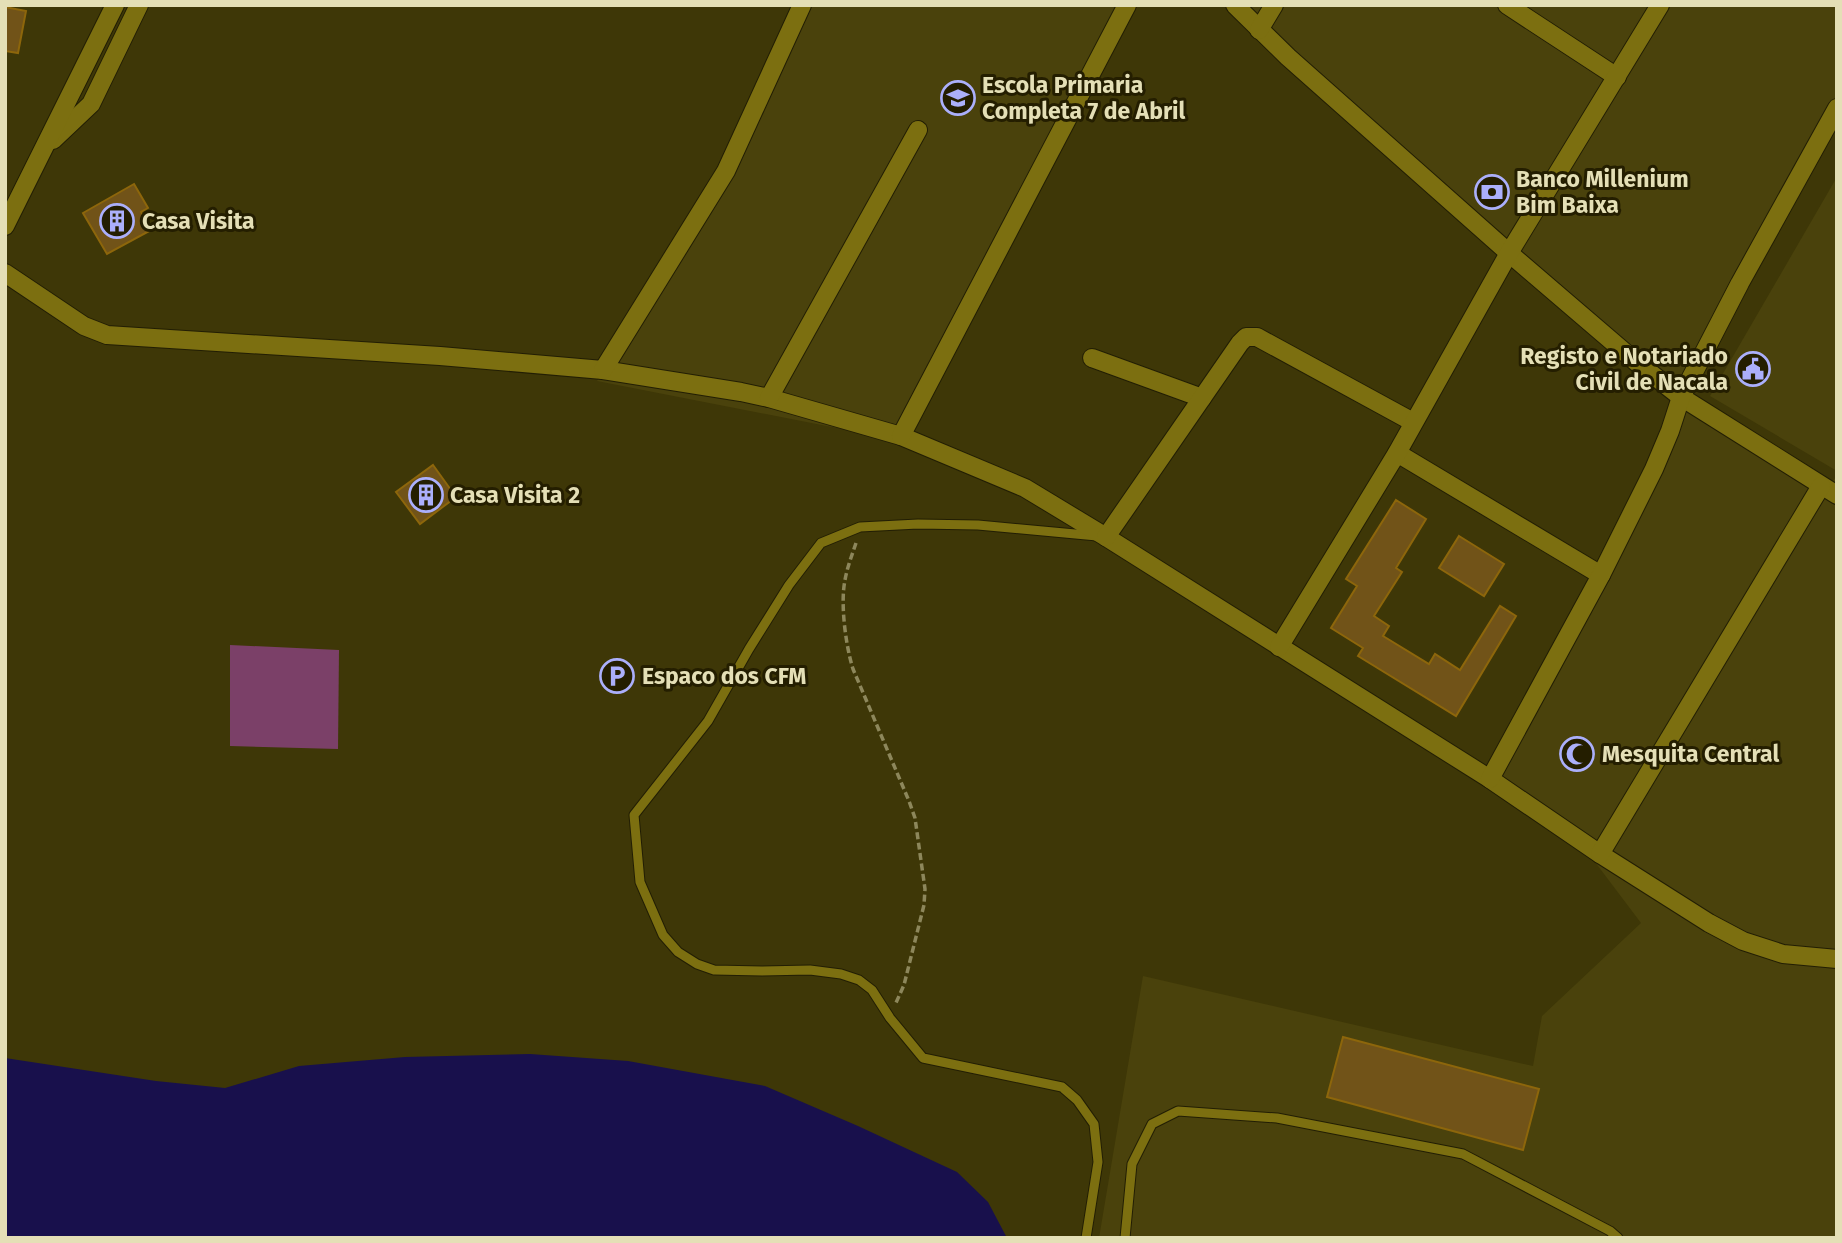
<svg xmlns="http://www.w3.org/2000/svg" width="1842" height="1243" font-family="'Fira Sans',sans-serif">
<style>
.built{fill:#4a420c}
.green{fill:#7b4068}
.water{fill:#18104c}
.building{fill:#715318;stroke:#8d660b;stroke-width:2}
.lines{fill:none;stroke-linecap:round;stroke-linejoin:round}
.lane-casing{stroke:#221e04;stroke-width:11}
.street-casing{stroke:#221e04;stroke-width:20}
.path{stroke:#8d875b;stroke-width:3.5;stroke-dasharray:7 3.5;stroke-linecap:butt}
.lane{stroke:#7c6f10;stroke-width:9}
.street{stroke:#7c6f10;stroke-width:18}
.labels{text-anchor:middle;dominant-baseline:central;stroke-width:6;stroke-linejoin:round;paint-order:stroke}
.poi-label{font-size:23px;font-weight:bold;fill:#e4dfb6;stroke:#241e00;text-anchor:start}
</style>
<rect width="100%" height="100%" fill="#3e3707"/>
<g class="built">
<polygon points="797,5 1131,5 898,440 597,381 728,176"/>
<polygon points="1242,5 1837,5 1837,111 1679,389 1825,493 1837,475 1837,1238 1099,1238 1143,976 1533,1066 1542,1016 1641,923 1595,862 1492,783 1601,569 1679,389"/>
<polygon points="1837,177 1837,471 1710,396"/>
</g>
<polygon class="green" points="230,645 339,650 338,749 230,746"/>
<polygon class="water" points="530,1054 628,1061 765,1086 858,1126 957,1172 988,1202 1007,1238 5,1238 5,1058 156,1081 225,1088 299,1066 405,1057"/>
<g class="building">
<polygon points="5,7 26,11 18,53 5,51"/>
<polygon points="134,184 148,208 141,212 151,230 107,254 83,213"/>
<polygon points="433,465 456,497 420,524 396,492"/>
<polygon points="1396,500 1426,519 1396,568 1402,572 1374,616 1389,626 1383,636 1429,664 1435,654 1460,670 1500,606 1516,616 1456,716 1358,656 1363,648 1331,628 1357,586 1346,579"/>
<polygon points="1459,536 1504,564 1484,596 1439,568"/>
<polygon points="1343,1037 1539,1089 1523,1150 1327,1097"/>
</g>
<g class="lines">
<g class="lane-casing">
<g id="lane">
<polyline points="1086,1238 1098,1162 1094,1124 1077,1100 1062,1087 923,1058 890,1018 872,990 859,980 841,974 810,970 762,971 714,970 697,964 678,952 663,935 640,882 634,815 708,721 749,649 789,585 821,543 860,527 918,524 978,525 1097,536"/>
<polyline points="1125,1238 1132,1164 1152,1124 1178,1111 1277,1118 1463,1154 1610,1231 1618,1238"/>
</g>
</g>
<g class="street-casing">
<g id="street">
<polyline points="1235,5 1288,57 1509,253 1635,361 1681,397 1837,495"/>
<polyline points="1507,5 1617,77"/>
<polyline points="1259,30 1274,5"/>
<polyline points="53,140 91,104 139,5"/>
<polyline points="5,226 115,5"/>
<polyline points="5,273 84,326 107,335 440,356 603,370 741,392 769,398 901,436 1025,488 1106,537 1490,779 1600,854 1709,923 1743,941 1783,954 1837,959"/>
<polyline points="1092,358 1202,398"/>
<polyline points="603,370 726,171 802,5"/>
<polyline points="769,398 918,130"/>
<polyline points="901,436 1127,5"/>
<polyline points="1397,453 1601,575"/>
<polyline points="1106,537 1240,343 1246,337 1257,337 1413,422"/>
<polyline points="1279,647 1397,453 1509,253 1660,5"/>
<polyline points="1490,779 1601,575 1654,469 1670,431 1681,397 1740,283 1837,108"/>
<polyline points="1600,854 1821,486"/>
</g>
</g>
<path class="path" d="M 856,543 C 852,555 847,568 845,580 C 840,604 846,647 853,669 L 909,801 L 915,818 L 925,889 L 924,905 L 904,985 L 895,1005"/>
<use href="#lane" class="lane"/>
<use href="#street" class="street"/>
</g>
<defs>
<g id="school-ring" transform="scale(1.75)"><circle r="9.5" fill="#241e00" stroke="#abaffb" stroke-width="1.5"/><path d="M0-5L7-2L0 1L-7-2ZM-4 1L0 2.5L4 1V4Q0 6-4 4Z" fill="#abaffb"/></g>
<g id="bank-ring" transform="scale(1.75)"><circle r="9.5" fill="#241e00" stroke="#abaffb" stroke-width="1.5"/><path d="M-6-4H6V4H-6ZM0-2.3a2.3 2.3 0 1 0 0 4.6a2.3 2.3 0 1 0 0-4.6Z" fill="#abaffb"/></g>
<g id="building-ring" transform="scale(1.75)"><circle r="9.5" fill="#241e00" stroke="#abaffb" stroke-width="1.5"/><path d="M-4-6H4V6H1V3H-1V6H-4ZM-2.5-4.3h1.7v1.8h-1.7ZM.8-4.3h1.7v1.8H.8ZM-2.5-1h1.7V.8h-1.7ZM.8-1h1.7V.8H.8Z" fill="#abaffb"/></g>
<g id="civic-ring" transform="scale(1.75)"><circle r="9.5" fill="#241e00" stroke="#abaffb" stroke-width="1.5"/><path d="M-.6-6.5H3V-4.5H.6V-3L4-1V1h2V6H-6V1h2V-1L-.6-3ZM-1.2 2.5V6h2.4V2.5Z" fill="#abaffb"/></g>
<g id="parking-ring" transform="scale(1.75)"><circle r="9.5" fill="#241e00" stroke="#abaffb" stroke-width="1.5"/><path d="M-3.5-5.5H1a3.5 3.5 0 0 1 0 7H-1V5.5H-3.5ZM-1-3.4V-.6H.8a1.4 1.4 0 0 0 0-2.8Z" fill="#abaffb"/></g>
<g id="mosque-ring" transform="scale(1.75)"><circle r="9.5" fill="#241e00" stroke="#abaffb" stroke-width="1.5"/><path d="M3.5-4.9A6 6 0 1 0 3.5 4.9A5 5 0 1 1 3.5-4.9Z" fill="#abaffb"/></g>
</defs>
<g fill-rule="evenodd">
<use href="#school-ring" x="958" y="98"/>
<use href="#bank-ring" x="1492" y="192"/>
<use href="#building-ring" x="117" y="221"/>
<use href="#civic-ring" x="1753" y="369"/>
<use href="#building-ring" x="426" y="495"/>
<use href="#parking-ring" x="617" y="676"/>
<use href="#mosque-ring" x="1577" y="754"/>
</g>
<g class="labels">
<g class="poi-label">
<text x="982" y="85">Escola Primaria<tspan x="982" dy="26">Completa 7 de Abril</tspan></text>
<text x="1516" y="179">Banco Millenium<tspan x="1516" dy="26">Bim Baixa</tspan></text>
<text x="142" y="221">Casa Visita</text>
<text x="1728" y="356" text-anchor="end">Registo e Notariado<tspan x="1728" dy="26">Civil de Nacala</tspan></text>
<text x="450" y="495">Casa Visita 2</text>
<text x="642" y="676">Espaco dos CFM</text>
<text x="1602" y="754">Mesquita Central</text>
</g>
</g>
<rect width="1842" height="1243" fill="none" stroke="#e4dfb6" stroke-width="14"/>
</svg>
